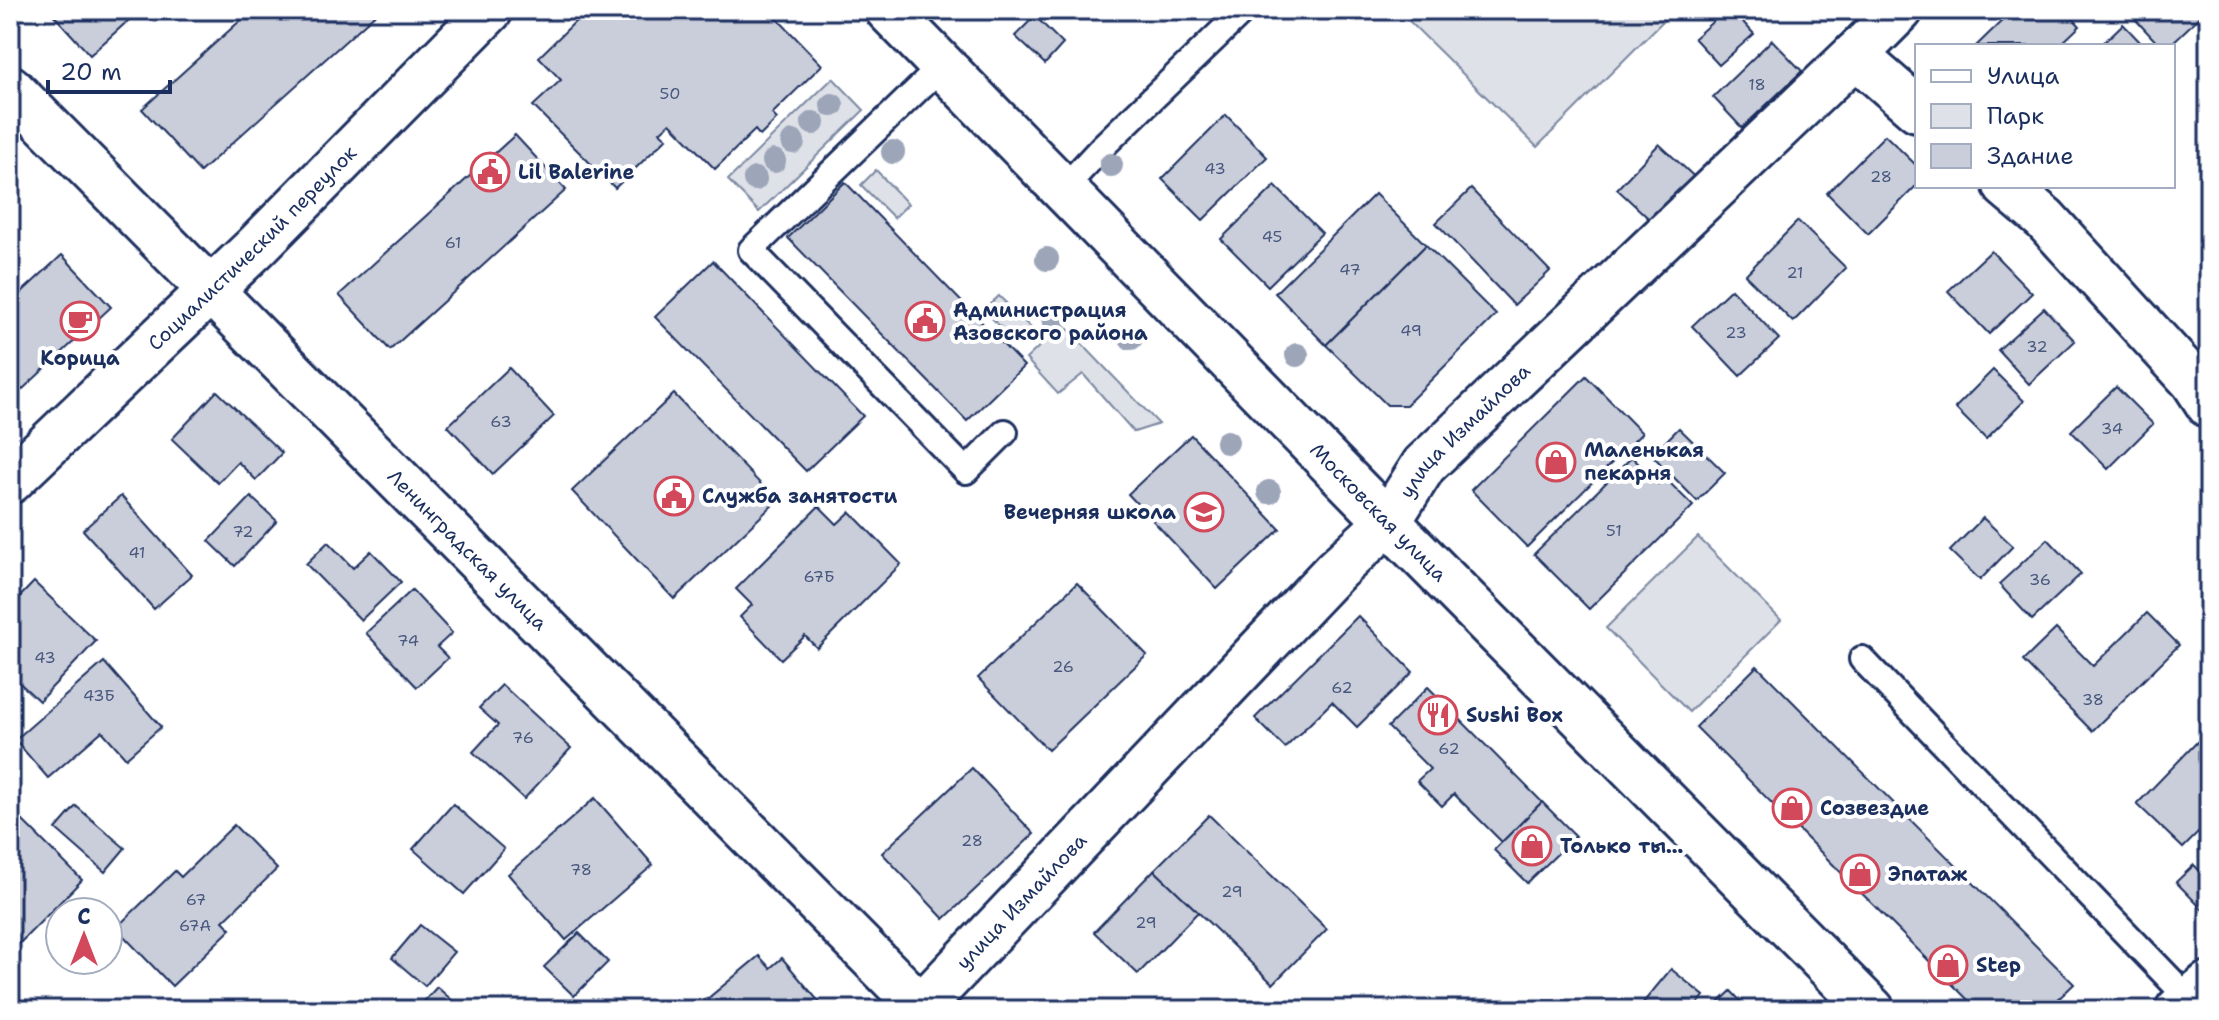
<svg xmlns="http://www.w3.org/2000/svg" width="2219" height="1020" font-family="'Shantell Sans',sans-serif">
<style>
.green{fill:#dee1e7;stroke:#7c88a2;stroke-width:2}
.building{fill:#caceda;stroke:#1b2f5e;stroke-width:2}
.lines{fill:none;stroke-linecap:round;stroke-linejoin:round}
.service-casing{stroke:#1b2f5e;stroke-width:30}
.minor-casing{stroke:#1b2f5e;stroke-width:50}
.tertiary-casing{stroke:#1b2f5e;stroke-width:50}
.secondary-casing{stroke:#1b2f5e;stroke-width:50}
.service{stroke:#fff;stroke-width:24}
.minor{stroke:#fff;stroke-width:44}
.tertiary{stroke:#fff;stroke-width:44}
.secondary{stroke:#fff;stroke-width:44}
.tree{fill:#9da5b9}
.labels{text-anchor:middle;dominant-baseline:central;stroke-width:8;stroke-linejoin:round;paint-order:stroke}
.number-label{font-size:16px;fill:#47577d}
.poi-label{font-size:20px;font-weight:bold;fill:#1b2f5e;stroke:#fff;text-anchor:start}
.street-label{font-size:20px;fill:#1b2f5e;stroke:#fff}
</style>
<rect width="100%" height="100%" fill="#fff"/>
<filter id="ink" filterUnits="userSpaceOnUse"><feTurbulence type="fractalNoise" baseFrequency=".0125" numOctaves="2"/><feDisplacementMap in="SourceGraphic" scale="16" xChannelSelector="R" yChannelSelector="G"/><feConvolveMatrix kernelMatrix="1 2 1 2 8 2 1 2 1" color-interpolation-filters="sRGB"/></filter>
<g filter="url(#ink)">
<g class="green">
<polygon points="1398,10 1674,10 1537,147"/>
<polygon points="833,78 864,110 759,212 728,180"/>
<polygon points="876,170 908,204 894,218 861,185"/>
<polygon points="999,296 1032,329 1017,344 984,310"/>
<polygon points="1063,324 1159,424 1134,432 1083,374 1058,394 1026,359"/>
<polygon points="1698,537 1781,620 1689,712 1606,628"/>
</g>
<g class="building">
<polygon points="49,10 140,10 90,55"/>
<polygon points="252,10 380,10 200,172 142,109"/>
<polygon points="587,10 769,10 822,65 772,114 777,119 760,136 755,130 715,169 670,123 660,132 667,138 615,188 533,106 561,80 539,57"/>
<polygon points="1726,10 1732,10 1754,34 1719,65 1694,38"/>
<polygon points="2013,10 2065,10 2080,26 2059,46 1976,46"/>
<polygon points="2145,10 2207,10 2169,46 2160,46 2135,19"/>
<polygon points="1035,16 1063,44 1045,64 1015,36"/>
<polygon points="2123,24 2144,46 2100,46"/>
<polygon points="1772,40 1802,71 1742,128 1713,97"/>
<polygon points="1226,115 1267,157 1203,220 1162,179"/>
<polygon points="515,135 566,190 390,350 339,295"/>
<polygon points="1885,135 1917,166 1917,185 1868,234 1827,193"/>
<polygon points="1659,144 1701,183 1659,228 1617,189"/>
<polygon points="845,182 1024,366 967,421 788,238"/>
<polygon points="1275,186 1322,233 1268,286 1221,239"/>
<polygon points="1471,189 1550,271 1514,305 1436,223"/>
<polygon points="1375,194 1426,245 1326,345 1275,293"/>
<polygon points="1798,221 1846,268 1793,322 1745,275"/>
<polygon points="1426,245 1496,315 1406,405 1387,405 1326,345"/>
<polygon points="1991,251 2032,293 1989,334 1948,291"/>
<polygon points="62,255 111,307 10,401 10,303"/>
<polygon points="713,261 863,416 806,471 655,317"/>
<polygon points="1731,289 1779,339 1740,376 1692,326"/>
<polygon points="2044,308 2075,341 2029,384 1998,350"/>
<polygon points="509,368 554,416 493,474 448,426"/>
<polygon points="1993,370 2024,401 1986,439 1955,408"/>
<polygon points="1586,376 1642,433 1527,547 1471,490"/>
<polygon points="2116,387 2153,424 2108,469 2071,431"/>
<polygon points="217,391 282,453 256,480 238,462 218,483 172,439"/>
<polygon points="674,394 777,501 674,599 572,491"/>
<polygon points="1679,428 1725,473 1697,501 1652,455"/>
<polygon points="1191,435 1280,529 1217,589 1128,494"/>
<polygon points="1632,457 1658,484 1665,478 1693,506 1589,609 1534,554"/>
<polygon points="121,496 192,575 154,609 83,530"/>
<polygon points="251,497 277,521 235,566 209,541"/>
<polygon points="819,506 837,524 850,512 901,564 817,648 805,636 781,659 740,617 752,605 736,589"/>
<polygon points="1983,518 2013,546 1980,580 1950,551"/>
<polygon points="2048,539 2081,574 2032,620 1999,584"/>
<polygon points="328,542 353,568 371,551 401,582 361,620 306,564"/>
<polygon points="34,582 96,641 39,701 10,674 10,607"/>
<polygon points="1077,583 1147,655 1048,750 978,678"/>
<polygon points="412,590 452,633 437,647 448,658 417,687 366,633"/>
<polygon points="2147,613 2179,645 2092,731 2023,661 2056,629 2093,666"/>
<polygon points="1358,616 1413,672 1357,727 1332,702 1285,748 1255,718"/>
<polygon points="104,662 161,727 126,758 102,731 48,778 15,740"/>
<polygon points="1757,666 2074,984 2047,1010 1978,1010 1696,727"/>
<polygon points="502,685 571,748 524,799 473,752 498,725 479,708"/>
<polygon points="1428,687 1542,802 1502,842 1454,794 1442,806 1417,781 1430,769 1388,727"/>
<polygon points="2201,738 2209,745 2209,833 2200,831 2183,848 2137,804"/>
<polygon points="972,768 1034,834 944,919 882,853"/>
<polygon points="595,798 653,865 566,940 508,874"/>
<polygon points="1542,802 1576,836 1527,883 1494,850"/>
<polygon points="453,804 504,849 464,894 413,849"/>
<polygon points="76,806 125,848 105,872 56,829"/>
<polygon points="17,815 82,880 10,953 10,823"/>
<polygon points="1209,815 1327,929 1273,984 1154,870"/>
<polygon points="234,825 277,869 223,921 231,929 172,986 116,928 175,871 181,877"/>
<polygon points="2194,865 2208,879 2209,878 2209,910 2206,913 2176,882"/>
<polygon points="1154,870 1198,912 1138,974 1094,932"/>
<polygon points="420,925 454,952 425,986 392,958"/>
<polygon points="579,933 608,962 574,996 544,967"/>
<polygon points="759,956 770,968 782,958 826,1010 704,1010 700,1005"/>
<polygon points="1671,969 1704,996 1693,1010 1637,1010"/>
<polygon points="437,987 463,1010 416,1010"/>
<polygon points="1731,991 1749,1010 1711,1010"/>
</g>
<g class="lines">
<g class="service-casing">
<g id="service">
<polyline points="943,65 751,250 966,471 1005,432"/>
<polyline points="1064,188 1103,146 1244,10"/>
<polyline points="1862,659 2189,999"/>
</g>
</g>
<g class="minor-casing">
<g id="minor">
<polyline points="1855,55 1917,109"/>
<path id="s1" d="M 10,88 L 924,1010"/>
<polyline points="2006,186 2045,219 2194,382 2209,405"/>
<path id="s2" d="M 1388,522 L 1424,465 L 1855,55 L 1900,10"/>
</g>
</g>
<g class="tertiary-casing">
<g id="tertiary">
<path id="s3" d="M 10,481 L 256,247 L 490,10"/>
<path id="s4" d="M 918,1010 L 1336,570 L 1388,522"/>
<polyline points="2178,1010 2209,984"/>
</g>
</g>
<g class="secondary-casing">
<g id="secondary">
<path id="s5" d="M 888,10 L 1388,522 L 1872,1010"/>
</g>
</g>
<use href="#service" class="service"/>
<use href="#minor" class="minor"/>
<use href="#tertiary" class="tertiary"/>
<use href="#secondary" class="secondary"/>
</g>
<g class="tree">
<circle cx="832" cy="105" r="12"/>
<circle cx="813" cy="123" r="12"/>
<circle cx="793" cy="142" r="12"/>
<circle cx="893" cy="152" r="12"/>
<circle cx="774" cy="161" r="12"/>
<circle cx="1111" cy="165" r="12"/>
<circle cx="755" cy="179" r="12"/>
<circle cx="1047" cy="259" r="12"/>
<circle cx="1053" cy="318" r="12"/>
<circle cx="1131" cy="338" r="12"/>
<circle cx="1297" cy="355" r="12"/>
<circle cx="1227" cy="442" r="12"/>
<circle cx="1269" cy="492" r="12"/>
</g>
</g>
<defs>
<g id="civic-ring" transform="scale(2)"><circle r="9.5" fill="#fff" stroke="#d1495b" stroke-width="1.5"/><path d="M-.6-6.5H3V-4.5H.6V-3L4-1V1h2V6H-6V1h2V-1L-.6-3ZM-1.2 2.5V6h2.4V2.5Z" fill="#d1495b"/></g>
<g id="cafe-ring" transform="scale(2)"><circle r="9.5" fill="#fff" stroke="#d1495b" stroke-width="1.5"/><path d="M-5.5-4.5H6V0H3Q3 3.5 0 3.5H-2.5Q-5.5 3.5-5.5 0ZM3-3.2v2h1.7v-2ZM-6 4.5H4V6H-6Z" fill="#d1495b"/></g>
<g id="shop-ring" transform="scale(2)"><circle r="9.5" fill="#fff" stroke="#d1495b" stroke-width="1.5"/><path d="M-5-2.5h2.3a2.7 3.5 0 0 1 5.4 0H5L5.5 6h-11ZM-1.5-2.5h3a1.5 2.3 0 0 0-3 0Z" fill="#d1495b"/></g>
<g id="school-ring" transform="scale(2)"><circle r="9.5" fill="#fff" stroke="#d1495b" stroke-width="1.5"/><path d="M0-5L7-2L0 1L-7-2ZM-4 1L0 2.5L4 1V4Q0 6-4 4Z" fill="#d1495b"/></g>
<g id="restaurant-ring" transform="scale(2)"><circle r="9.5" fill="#fff" stroke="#d1495b" stroke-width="1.5"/><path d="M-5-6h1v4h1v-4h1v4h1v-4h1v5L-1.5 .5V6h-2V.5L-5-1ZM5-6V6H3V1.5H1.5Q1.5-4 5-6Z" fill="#d1495b"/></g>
</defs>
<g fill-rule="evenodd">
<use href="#civic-ring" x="490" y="172"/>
<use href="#cafe-ring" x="80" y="321"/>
<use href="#civic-ring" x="925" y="321"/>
<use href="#shop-ring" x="1556" y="462"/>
<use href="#civic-ring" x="674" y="496"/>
<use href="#school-ring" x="1204" y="512"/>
<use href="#restaurant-ring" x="1438" y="715"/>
<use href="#shop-ring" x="1792" y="808"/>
<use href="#shop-ring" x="1532" y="846"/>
<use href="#shop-ring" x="1860" y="874"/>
<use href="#shop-ring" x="1948" y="965"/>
</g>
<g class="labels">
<g class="number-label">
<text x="1757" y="84">18</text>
<text x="670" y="93">50</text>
<text x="1215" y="168">43</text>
<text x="1881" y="176">28</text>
<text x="1272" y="236">45</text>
<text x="453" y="242">61</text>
<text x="1350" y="269">47</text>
<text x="1795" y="272">21</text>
<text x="1411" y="330">49</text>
<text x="1736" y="332">23</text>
<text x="2037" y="346">32</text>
<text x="501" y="421">63</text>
<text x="2112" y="428">34</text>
<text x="1614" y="530">51</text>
<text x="243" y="531">72</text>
<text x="137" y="552">41</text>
<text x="819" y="576">67Б</text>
<text x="2040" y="579">36</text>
<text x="408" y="640">74</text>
<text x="45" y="657">43</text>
<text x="1063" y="666">26</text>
<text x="1342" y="687">62</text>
<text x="99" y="695">43Б</text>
<text x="2093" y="699">38</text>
<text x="523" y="737">76</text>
<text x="1449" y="748">62</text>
<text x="972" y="840">28</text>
<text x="581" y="869">78</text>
<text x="1232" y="891">29</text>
<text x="196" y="899">67</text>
<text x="1146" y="922">29</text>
<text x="195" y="925">67А</text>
</g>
<g class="poi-label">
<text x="518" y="172">Lil Balerine</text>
<text x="953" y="310">Администрация<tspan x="953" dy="23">Азовского района</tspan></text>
<text x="80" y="358" text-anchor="middle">Корица</text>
<text x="1584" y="450">Маленькая<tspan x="1584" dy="23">пекарня</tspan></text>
<text x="702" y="496">Служба занятости</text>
<text x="1176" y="512" text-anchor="end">Вечерняя школа</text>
<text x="1466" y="715">Sushi Box</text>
<text x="1820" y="808">Созвездие</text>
<text x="1560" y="846">Только ты...</text>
<text x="1888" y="874">Эпатаж</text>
<text x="1976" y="965">Step</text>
</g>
<g class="street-label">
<text stroke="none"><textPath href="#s3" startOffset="336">Социалистический переулок</textPath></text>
<text stroke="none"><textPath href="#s2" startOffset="120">улица Измайлова</textPath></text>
<text stroke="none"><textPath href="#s5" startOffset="702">Московская улица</textPath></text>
<text stroke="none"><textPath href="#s1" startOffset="650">Ленинградская улица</textPath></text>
<text stroke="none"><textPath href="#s4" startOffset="150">улица Измайлова</textPath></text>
</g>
</g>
<rect width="2219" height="1020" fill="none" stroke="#fff" stroke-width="40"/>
<rect x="20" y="20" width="2179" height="980" fill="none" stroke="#1b2f5e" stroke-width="3" filter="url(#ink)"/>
<rect x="1915" y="44" width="260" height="144" fill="#ffffff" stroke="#a4acbf" stroke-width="2"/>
<rect x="1931" y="70" width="40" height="12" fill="#ffffff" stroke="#a4acbf" stroke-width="2"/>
<text x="1987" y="84" font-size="24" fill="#1b2f5e">Улица</text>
<rect x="1931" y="104" width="40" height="24" fill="#dee1e7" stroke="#a4acbf" stroke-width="2"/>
<text x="1987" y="124" font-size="24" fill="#1b2f5e">Парк</text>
<rect x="1931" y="144" width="40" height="24" fill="#caceda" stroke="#a4acbf" stroke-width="2"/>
<text x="1987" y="164" font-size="24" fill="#1b2f5e">Здание</text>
<g transform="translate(84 936)"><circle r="38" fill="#ffffff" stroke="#a4acbf" stroke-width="2"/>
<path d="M0-6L14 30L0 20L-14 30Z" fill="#d1495b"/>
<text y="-12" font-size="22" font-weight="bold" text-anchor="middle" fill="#1b2f5e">С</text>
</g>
<path d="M48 80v12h122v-12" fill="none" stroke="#1b2f5e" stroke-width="4"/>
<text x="60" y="80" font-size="24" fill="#1b2f5e" stroke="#ffffff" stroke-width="6" paint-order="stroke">20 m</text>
</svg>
